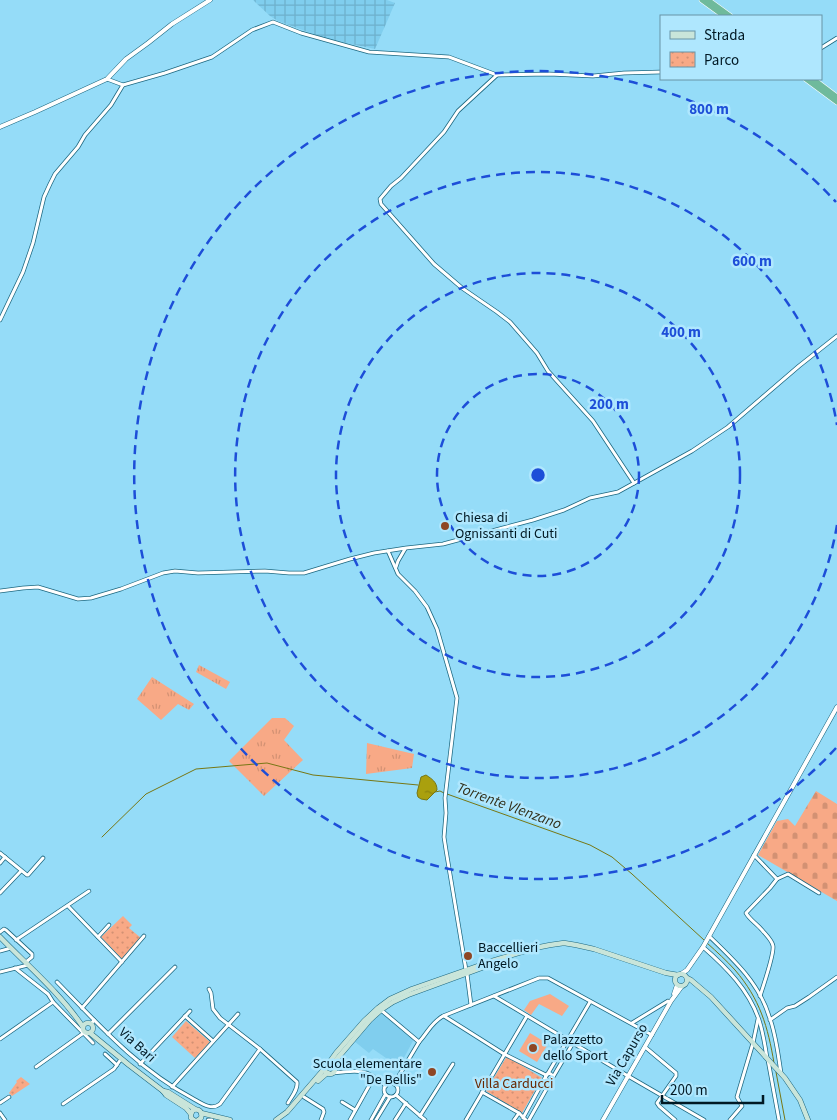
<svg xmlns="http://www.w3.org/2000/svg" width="837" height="1120" font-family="'Source Sans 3',sans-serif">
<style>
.built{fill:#80ceee}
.industrial{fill:url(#industrial-grid)}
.grass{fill:url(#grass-tufts)}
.cemetery{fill:url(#cemetery-stones)}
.park{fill:url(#park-dots)}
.garden{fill:#f8a986}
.water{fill:url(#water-ripples);stroke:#777714}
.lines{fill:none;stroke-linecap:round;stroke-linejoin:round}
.stream{stroke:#777714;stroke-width:1}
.minor-casing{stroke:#1d6881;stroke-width:4.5}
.tertiary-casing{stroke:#1d6881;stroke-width:5}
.secondary-casing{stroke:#1d6881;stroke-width:5.5}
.trunk-casing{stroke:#fff;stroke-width:6}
.minor{stroke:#fff;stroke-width:3}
.tertiary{stroke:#fff;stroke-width:4}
.secondary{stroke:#c9e5da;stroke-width:4.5}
.trunk{stroke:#6fba9c;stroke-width:5}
.ring{fill:none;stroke:#1d4ed8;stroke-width:2.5;stroke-dasharray:9 6}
.poi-dot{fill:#8e4624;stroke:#afe7fe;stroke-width:2}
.labels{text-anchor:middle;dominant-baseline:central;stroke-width:5;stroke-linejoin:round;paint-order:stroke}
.poi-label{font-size:14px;fill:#001823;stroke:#afe7fe;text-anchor:start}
.street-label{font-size:14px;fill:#001823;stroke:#afe7fe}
.park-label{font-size:14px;fill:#682700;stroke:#afe7fe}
.water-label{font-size:15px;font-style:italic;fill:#32301b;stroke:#afe7fe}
.centre{fill:#1d4ed8;stroke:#afe7fe;stroke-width:2.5}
.ring-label{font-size:15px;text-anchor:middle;font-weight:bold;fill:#1d4ed8;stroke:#afe7fe;stroke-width:5;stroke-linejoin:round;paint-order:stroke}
</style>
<defs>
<pattern id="industrial-grid" width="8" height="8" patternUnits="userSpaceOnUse" patternTransform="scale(1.25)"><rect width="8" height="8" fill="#80ceee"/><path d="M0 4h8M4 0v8" fill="none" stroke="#6db0cc"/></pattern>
<pattern id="grass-tufts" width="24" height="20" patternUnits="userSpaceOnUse" patternTransform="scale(1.25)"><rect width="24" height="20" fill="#f8a986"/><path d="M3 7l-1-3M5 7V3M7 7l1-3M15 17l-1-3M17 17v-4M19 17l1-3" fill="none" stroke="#d39173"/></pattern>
<pattern id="cemetery-stones" width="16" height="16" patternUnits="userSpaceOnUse" patternTransform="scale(1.25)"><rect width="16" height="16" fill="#f8a986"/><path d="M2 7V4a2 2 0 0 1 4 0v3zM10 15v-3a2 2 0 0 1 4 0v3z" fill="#d39173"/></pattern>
<pattern id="park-dots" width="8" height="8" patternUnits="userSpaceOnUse" patternTransform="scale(1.25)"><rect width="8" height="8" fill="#f8a986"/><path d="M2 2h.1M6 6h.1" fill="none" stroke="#d39173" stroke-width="1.8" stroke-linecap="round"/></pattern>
<pattern id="water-ripples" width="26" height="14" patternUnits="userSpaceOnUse" patternTransform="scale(1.25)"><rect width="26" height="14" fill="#aaa00e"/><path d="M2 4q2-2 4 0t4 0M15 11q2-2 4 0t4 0" fill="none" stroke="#88810d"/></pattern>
</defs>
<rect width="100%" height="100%" fill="#95dcf8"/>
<polygon class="built" points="381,1012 414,1039 399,1067 373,1049 369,1053 354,1041 365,1027"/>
<polygon class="industrial" points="253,0 387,0 395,3 375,49 327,39 278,21 270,16"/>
<g class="grass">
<polygon points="199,665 230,682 226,689 196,672"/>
<polygon points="152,677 194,704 189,710 178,704 161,720 137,699"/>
<polygon points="272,718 285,718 294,726 284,740 303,760 264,796 229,761"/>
<polygon points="367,743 414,754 412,768 366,774"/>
</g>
<polygon class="cemetery" points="816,791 837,804 837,901 758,855 777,821 788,819 795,826"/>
<g class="park">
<polygon points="123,916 132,925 129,928 141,938 122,959 101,937"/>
<polygon points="186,1021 210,1042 195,1058 172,1037"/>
<polygon points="507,1056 542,1078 522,1113 486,1091"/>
<polygon points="21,1077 30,1084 12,1096 9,1093 17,1082 16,1081"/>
</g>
<g class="garden">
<polygon points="550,994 569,1006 562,1016 539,1004 531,1015 524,1010 530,1001"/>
<polygon points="530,1033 548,1044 537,1062 519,1051"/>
</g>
<path class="water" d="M 426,775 C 432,779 437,782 437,790 L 427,800 L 421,799 L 418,797 L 417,793 L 421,777 Z"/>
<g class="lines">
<g class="stream">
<polyline points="435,792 440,791 444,793"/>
<polyline points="447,794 590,845 612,857 632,874 704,940"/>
<polyline points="102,837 146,794 196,769 267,763 313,775 418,785"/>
<path d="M 707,943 C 717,952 727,961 735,970 C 760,999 768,1027 774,1063"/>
<polyline points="776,1072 785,1120"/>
</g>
<g class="minor-casing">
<g id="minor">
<polyline points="821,48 837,38"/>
<polyline points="497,75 458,111 444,132 401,178 391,186 380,199 381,204 434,264 462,288 497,312 510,322 517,330 537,353 548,371 593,421 634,483"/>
<polyline points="107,79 123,85 165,73 212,57 252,30 273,22 301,33 369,52 449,57 497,75 549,74 593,76 624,73 661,72"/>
<polyline points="0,320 23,272 33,243 44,197 50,184 55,174 78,147 85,135 111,105 123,85"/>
<polyline points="388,551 398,574 415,591 427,607 437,629 457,698 445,798 446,813 444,837 446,850 466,970"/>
<polyline points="396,567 398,561 405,549"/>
<polyline points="0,591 23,588 38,587 78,599 91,598 121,589 163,573 175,571 198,573 265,571 289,573 304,573 350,559 374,553 406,548 443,544 533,520 564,510 590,498 618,492 692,451 728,427 799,366 837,336"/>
<polyline points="0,853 27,875 28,875 43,858"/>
<path d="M 754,855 L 777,879 L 770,888 L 746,913 C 749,919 757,924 762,930 C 765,934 772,940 773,946 C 774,953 763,987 760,996"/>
<polyline points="0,863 5,857"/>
<polyline points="777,879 788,874 819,893"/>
<polyline points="0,893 21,871"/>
<polyline points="68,906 122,962"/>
<polyline points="0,932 4,929 6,930 32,954 32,957 26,962"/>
<path d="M 709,936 C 733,959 759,983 769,1016 C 776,1034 778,1054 781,1073"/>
<polyline points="98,937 109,925"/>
<polyline points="16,940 89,891"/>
<path d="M 703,947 C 726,967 749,990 759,1020 C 763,1032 765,1045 767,1058"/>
<polyline points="0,951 11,948"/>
<polyline points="15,968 48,994 53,1002 93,1043"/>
<polyline points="0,972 28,965"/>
<polyline points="467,974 471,1005"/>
<path d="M 57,982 C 99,1025 138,1069 192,1098 C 201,1103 211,1111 220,1104 L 260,1049"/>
<path d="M 209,989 L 211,993 L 213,1009 L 220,1018 L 260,1049 L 297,1082 C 298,1090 292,1096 288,1103"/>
<polyline points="494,996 628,1076 704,1120"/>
<polyline points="82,1008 144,936"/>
<polyline points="381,1010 419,1042"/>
<polyline points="185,1016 213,1041"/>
<polyline points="444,1016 504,1054 546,1075"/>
<polyline points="770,1020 787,1008 795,1006 809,997 837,977"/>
<polyline points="632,1023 668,1001 670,1002"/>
<polyline points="91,1024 94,1020"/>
<polyline points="108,1034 175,967"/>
<polyline points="0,1039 53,1002"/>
<polyline points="645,1047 676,1073 676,1076 657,1103 659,1106 675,1120"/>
<polyline points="105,1054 117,1065"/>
<polyline points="768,1060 779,1120"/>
<polyline points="140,1064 190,1011"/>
<polyline points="36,1067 85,1032"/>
<path d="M 333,1073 C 356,1070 367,1068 386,1086"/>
<circle cx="549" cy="1077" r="3.5"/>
<polyline points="547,1075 590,1002"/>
<polyline points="553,1077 573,1043"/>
<circle cx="391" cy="1090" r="7"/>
<path d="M 394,1084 L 419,1042 C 429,1031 430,1024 443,1016 L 539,978 L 548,978 L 652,1035"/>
<polyline points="172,1087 238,1014"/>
<polyline points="482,1092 519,1113 526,1120"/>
<polyline points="396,1095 425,1120"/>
<polyline points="304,1097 323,1109 324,1112 321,1120"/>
<polyline points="342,1102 355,1110"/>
<polyline points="0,1103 9,1097"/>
<polyline points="63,1104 114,1069 121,1059"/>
<polyline points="0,1113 5,1120"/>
<polyline points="420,1116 453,1064"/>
<polyline points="523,1118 546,1076"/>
<polyline points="208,1120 212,1120"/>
<polyline points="350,1120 374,1077"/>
<polyline points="371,1120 385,1095"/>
<polyline points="376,1120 390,1097"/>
<polyline points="395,1120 406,1103"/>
<polyline points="466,1120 527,1016"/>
<polyline points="514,1120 519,1113"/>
<polyline points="529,1120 551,1081"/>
<polyline points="730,1120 742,1106 737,1097 753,1043 758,1019"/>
</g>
</g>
<g class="tertiary-casing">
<g id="tertiary">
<polyline points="0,127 35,112 107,79 126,59 148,43 172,24 210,0"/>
<polyline points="681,974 687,970 703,947 837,707"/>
<polyline points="674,994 677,985"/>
<polyline points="603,1120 671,1001 682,986"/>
</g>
</g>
<g class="secondary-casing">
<g id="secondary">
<path d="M 0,937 C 28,966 60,993 83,1027"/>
<circle cx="681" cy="980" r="6"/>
<polyline points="687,978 691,980 711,997 785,1078 800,1100 808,1120"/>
<circle cx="88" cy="1028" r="5"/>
<polyline points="90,1033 129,1065 163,1091 166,1095 186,1108 191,1114"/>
<polyline points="328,1064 336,1053 364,1021 378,1008 390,999 412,989 492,961 535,948 550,945 564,943 576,945 594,949 666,973 678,975"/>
<circle cx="330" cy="1069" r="5"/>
<polyline points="334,1065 336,1060 370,1020 381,1010 393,1002 408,995 487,966"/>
<polyline points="318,1081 326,1074 328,1073"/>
<polyline points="163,1091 168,1092 195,1109"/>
<polyline points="201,1113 230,1120"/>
<path d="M 194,1120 L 191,1118 L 191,1114 L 193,1110 C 199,1108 203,1112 201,1118 L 198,1120"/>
<polyline points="276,1120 287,1112 325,1068"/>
</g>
</g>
<g class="trunk-casing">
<g id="trunk">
<polyline points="702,0 724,16"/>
<polyline points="708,0 730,16"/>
<polyline points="806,79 837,102"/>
<polyline points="813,79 837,97"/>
</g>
</g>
<use href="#minor" class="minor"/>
<use href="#tertiary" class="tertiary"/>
<use href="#secondary" class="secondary"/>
<use href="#trunk" class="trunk"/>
</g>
<g class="ring">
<circle cx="538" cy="475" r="101"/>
<circle cx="538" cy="475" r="202"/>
<path d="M837 525A303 303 0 1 1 837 425"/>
<path d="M836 748A404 404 0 1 1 836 202"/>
</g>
<g class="poi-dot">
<circle cx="445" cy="526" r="5"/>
<circle cx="468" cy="956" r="5"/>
<circle cx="533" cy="1048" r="5"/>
<circle cx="432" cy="1072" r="5"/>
</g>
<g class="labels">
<g class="poi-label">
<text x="455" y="518">Chiesa di<tspan x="455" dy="16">Ognissanti di Cuti</tspan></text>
<text x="478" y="948">Baccellieri<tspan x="478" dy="16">Angelo</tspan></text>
<text x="543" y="1040">Palazzetto<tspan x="543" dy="16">dello Sport</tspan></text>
<text x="422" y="1064" text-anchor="end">Scuola elementare<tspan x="422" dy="16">"De Bellis"</tspan></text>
</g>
<g class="street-label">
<text transform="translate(137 1045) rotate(42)">Via Bari</text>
<text transform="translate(627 1055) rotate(-60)">Via Capurso</text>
</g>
<g class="park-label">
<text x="514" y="1084">Villa Carducci</text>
</g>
<g class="water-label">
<text transform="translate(509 806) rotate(20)">Torrente Vlenzano</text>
</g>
</g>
<circle cx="538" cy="475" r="8" class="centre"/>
<g class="ring-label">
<text x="709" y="114">800 m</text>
<text x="752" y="266">600 m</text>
<text x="681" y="337">400 m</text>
<text x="609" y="409">200 m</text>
</g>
<rect x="660" y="15" width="162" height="65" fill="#afe7fe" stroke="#6994a6"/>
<rect x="670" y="31" width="25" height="8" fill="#c9e5da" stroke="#6994a6"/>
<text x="704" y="40" font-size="15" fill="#001823">Strada</text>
<rect x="670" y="52" width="25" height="15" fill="url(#park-dots)" stroke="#6994a6"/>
<text x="704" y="65" font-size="15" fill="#001823">Parco</text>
<path d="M662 1095v8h101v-8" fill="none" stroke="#001823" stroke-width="2.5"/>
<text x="670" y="1095" font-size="15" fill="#001823" stroke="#afe7fe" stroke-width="4" paint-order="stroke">200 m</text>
</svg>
